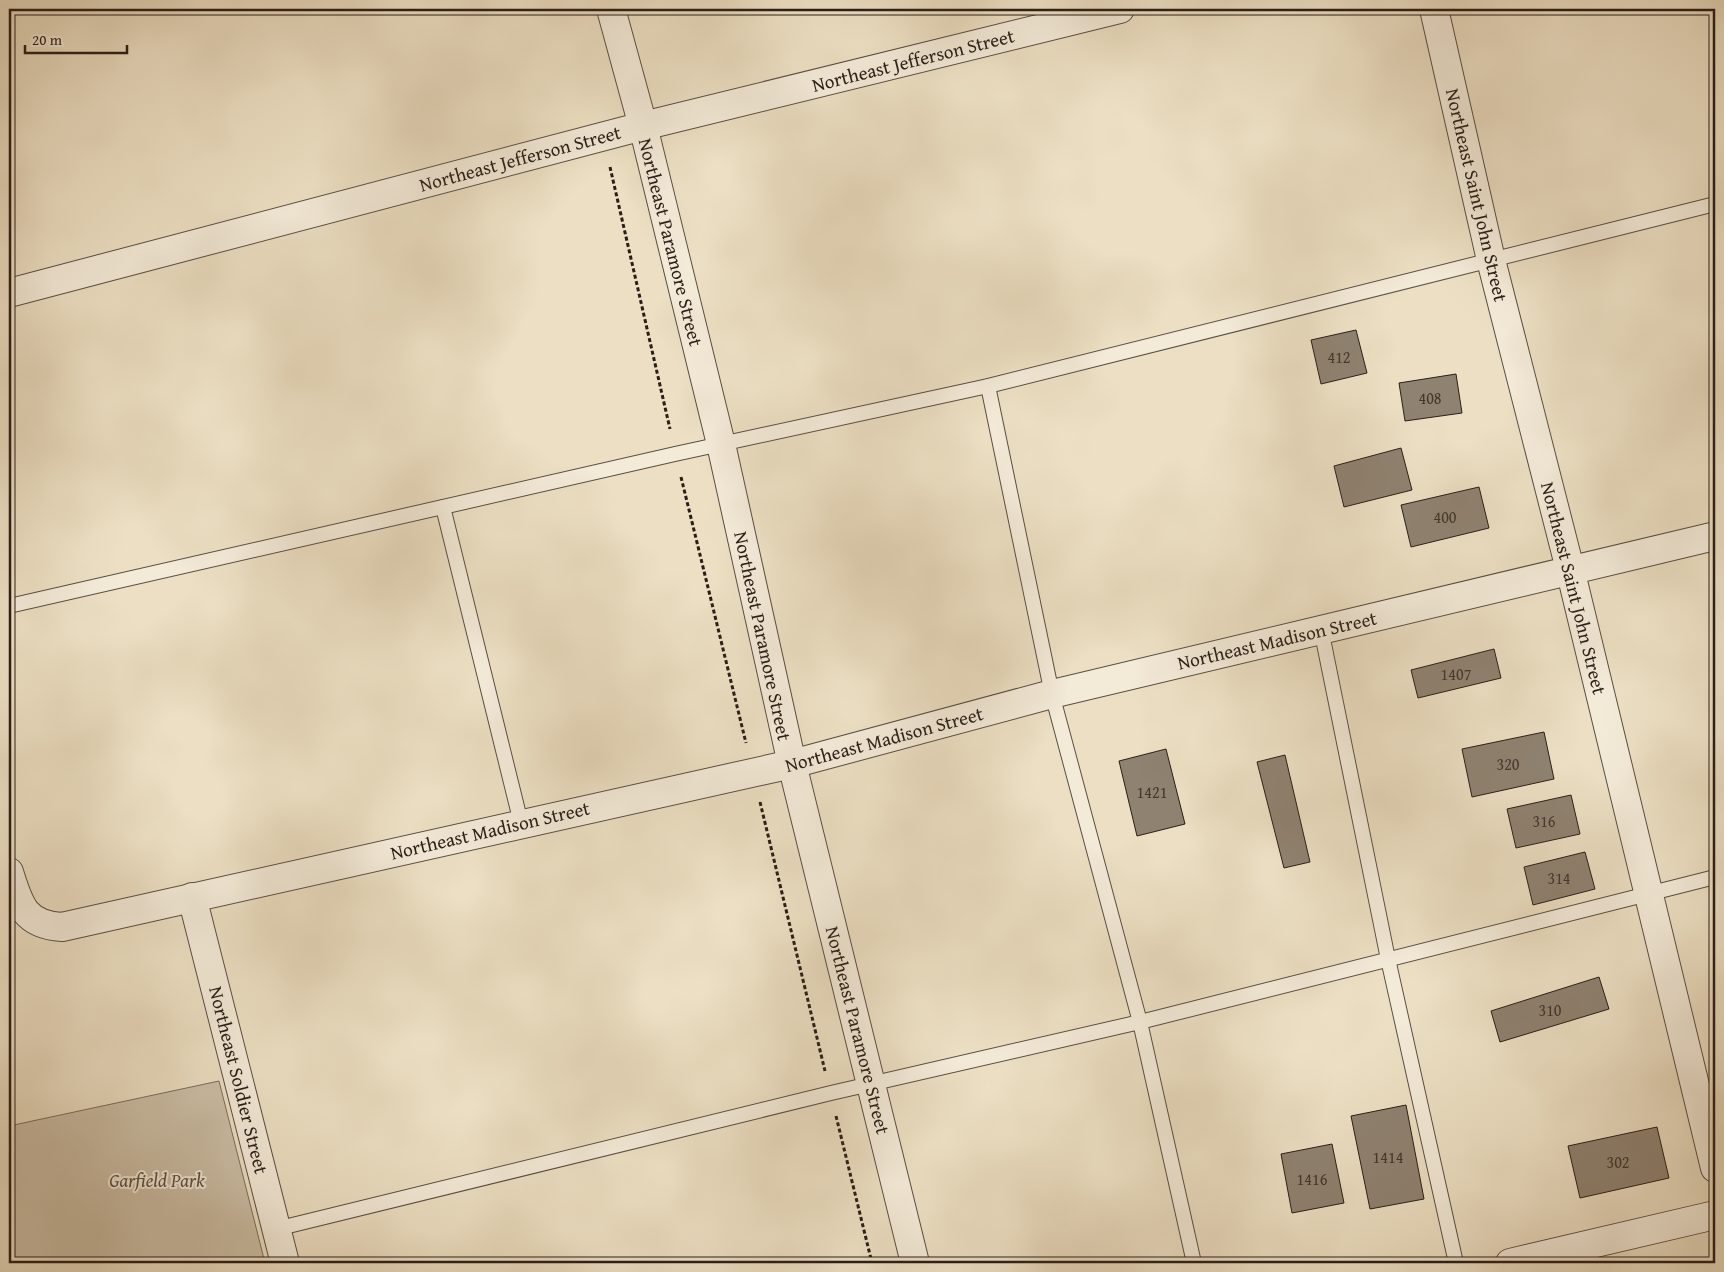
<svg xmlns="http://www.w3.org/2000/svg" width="1724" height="1272" font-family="'Gentium Book Plus',serif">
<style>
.green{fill:#cbbea6;stroke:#7a6e5f}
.building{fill:#8f8271;stroke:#2a1e18}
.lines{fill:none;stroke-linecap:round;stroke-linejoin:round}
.lane-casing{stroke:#5a4e43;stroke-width:16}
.street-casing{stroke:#5a4e43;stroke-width:30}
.path{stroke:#2a1e18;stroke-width:3;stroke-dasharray:4 2.5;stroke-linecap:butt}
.lane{stroke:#f3ead8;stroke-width:14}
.street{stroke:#f3ead8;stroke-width:28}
.labels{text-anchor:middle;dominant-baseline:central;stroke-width:4;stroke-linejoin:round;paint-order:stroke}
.number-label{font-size:16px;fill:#43372e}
.street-label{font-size:19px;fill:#2a1e18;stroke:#f3ead8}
.park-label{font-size:19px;font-style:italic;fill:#5a4e43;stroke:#f3ead8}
</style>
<rect width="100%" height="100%" fill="#ecdfc3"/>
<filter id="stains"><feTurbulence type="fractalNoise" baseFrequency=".004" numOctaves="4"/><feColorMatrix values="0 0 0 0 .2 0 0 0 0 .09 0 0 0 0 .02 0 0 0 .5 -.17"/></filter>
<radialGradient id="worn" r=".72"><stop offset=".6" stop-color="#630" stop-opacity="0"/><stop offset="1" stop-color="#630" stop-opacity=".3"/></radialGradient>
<polygon class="green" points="219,1081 265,1263 9,1263 9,1126"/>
<g class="building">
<polygon points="1356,330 1367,373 1321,384 1311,340"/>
<polygon points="1456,374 1462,413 1405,421 1399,383"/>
<polygon points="1401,448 1412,490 1344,507 1334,466"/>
<polygon points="1479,487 1489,528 1411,547 1401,505"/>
<polygon points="1494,649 1501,678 1418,698 1411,670"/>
<polygon points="1544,732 1554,779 1472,797 1462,749"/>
<polygon points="1166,749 1185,824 1137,836 1119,761"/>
<polygon points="1285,755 1310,862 1284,868 1257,762"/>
<polygon points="1571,795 1580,834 1516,848 1507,809"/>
<polygon points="1585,852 1595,889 1533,905 1524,867"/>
<polygon points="1599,977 1609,1009 1500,1042 1491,1011"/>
<polygon points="1406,1105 1424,1199 1370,1209 1351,1116"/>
<polygon points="1657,1127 1669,1178 1580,1198 1568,1146"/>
<polygon points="1332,1144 1344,1203 1292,1213 1281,1154"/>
</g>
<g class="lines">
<g class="lane-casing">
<g id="lane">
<polyline points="988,386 1052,694 1140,1022 1194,1263"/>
<polyline points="443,507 521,823"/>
<polyline points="9,606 675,454 988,386 1715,204"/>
<polyline points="1321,629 1388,959 1456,1263"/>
<polyline points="276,1229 831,1093 1140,1022 1715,877"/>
</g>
</g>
<g class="street-casing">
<g id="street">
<polyline points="611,9 643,126 721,444 792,764 915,1263"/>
<polyline points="1434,9 1491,260 1570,569 1715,1168"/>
<polyline points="9,293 643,126 1120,9"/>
<path d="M 9,872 C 19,904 24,925 62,927 L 792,764 L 1052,694 L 1715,536"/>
<polyline points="192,897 285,1263"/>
<polyline points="1510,1263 1715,1215"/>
</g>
</g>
<g class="path">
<polyline points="610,167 670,429"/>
<polyline points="681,477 746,743"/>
<polyline points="760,802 825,1071"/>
<polyline points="836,1116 872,1263"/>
</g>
<use href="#lane" class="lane"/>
<use href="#street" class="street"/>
</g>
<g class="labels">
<g class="number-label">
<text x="1339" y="357">412</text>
<text x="1430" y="398">408</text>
<text x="1445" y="517">400</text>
<text x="1456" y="674">1407</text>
<text x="1508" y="764">320</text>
<text x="1152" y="792">1421</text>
<text x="1544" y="821">316</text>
<text x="1559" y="878">314</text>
<text x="1550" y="1010">310</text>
<text x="1388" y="1157">1414</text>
<text x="1618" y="1162">302</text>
<text x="1312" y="1179">1416</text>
</g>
<g class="street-label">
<text transform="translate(913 60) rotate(-14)">Northeast Jefferson Street</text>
<text transform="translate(520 158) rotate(-15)">Northeast Jefferson Street</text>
<text transform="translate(1477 195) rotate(77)">Northeast Saint John Street</text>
<text transform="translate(671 242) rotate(76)">Northeast Paramore Street</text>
<text transform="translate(1574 588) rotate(76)">Northeast Saint John Street</text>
<text transform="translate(763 636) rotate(78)">Northeast Paramore Street</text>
<text transform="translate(1277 640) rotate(-13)">Northeast Madison Street</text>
<text transform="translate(884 739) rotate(-15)">Northeast Madison Street</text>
<text transform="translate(490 830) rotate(-13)">Northeast Madison Street</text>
<text transform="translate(858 1030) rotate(76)">Northeast Paramore Street</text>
<text transform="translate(239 1080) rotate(76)">Northeast Soldier Street</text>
</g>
<g class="park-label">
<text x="157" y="1180">Garfield Park</text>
</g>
</g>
<rect width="1724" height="1272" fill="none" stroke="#ecdfc3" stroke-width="30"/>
<rect x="10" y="10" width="1704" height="1252" fill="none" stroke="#2a1e18" stroke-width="2.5"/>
<rect x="15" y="15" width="1694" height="1242" fill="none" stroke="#2a1e18"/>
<path d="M25 45v8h102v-8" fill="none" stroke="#2a1e18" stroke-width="2.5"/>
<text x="32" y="45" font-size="15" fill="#2a1e18" stroke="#f3ead8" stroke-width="4" paint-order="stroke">20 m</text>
<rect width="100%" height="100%" filter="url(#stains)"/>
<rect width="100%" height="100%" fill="url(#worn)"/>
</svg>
